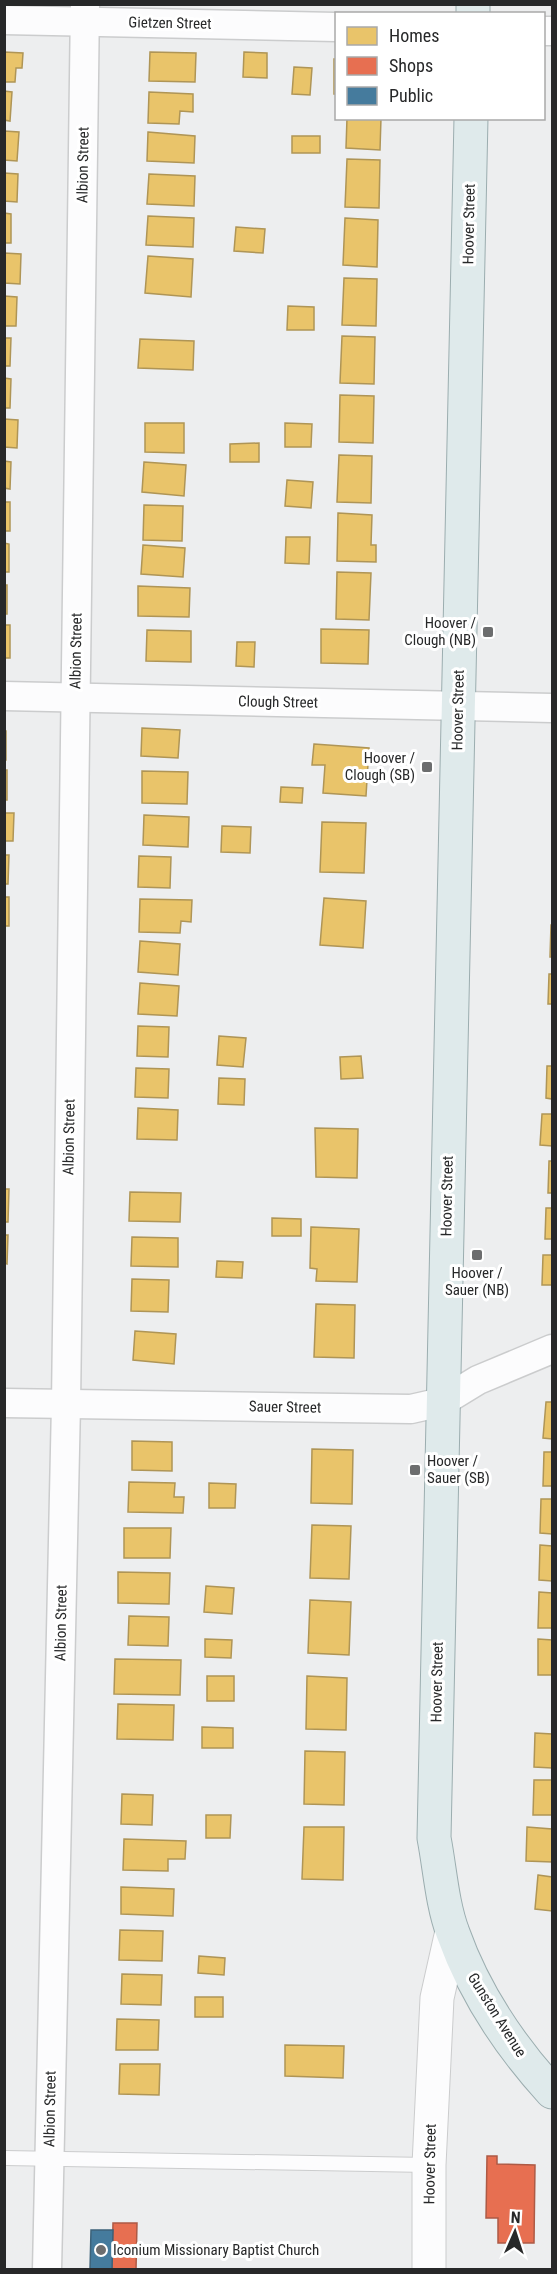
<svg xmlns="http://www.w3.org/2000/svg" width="557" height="2274" font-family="'Roboto Condensed',sans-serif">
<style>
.homes{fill:#e9c46a;stroke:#af9556;stroke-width:1.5}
.shops{fill:#e76f51;stroke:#ad5a45;stroke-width:1.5}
.public{fill:#457b9d;stroke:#3c627a;stroke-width:1.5}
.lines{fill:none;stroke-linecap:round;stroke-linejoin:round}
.service-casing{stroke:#cbcccd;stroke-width:16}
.minor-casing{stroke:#cbcccd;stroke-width:31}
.tertiary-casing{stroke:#cbcccd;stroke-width:35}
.primary-casing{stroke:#9badaf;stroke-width:35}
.service{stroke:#fcfcfd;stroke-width:14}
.minor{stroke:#fcfcfd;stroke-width:28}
.tertiary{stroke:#fcfcfd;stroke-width:33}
.primary{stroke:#dfeaeb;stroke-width:33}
.poi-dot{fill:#6c6d6e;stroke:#fff;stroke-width:2}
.labels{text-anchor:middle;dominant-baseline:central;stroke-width:6;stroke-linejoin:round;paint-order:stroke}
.street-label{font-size:15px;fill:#272829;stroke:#fff}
.poi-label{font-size:15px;fill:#272829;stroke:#fff;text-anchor:end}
</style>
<rect width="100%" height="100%" fill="#edeeef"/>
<g class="homes">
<polygon points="4,52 23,53 22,68 16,68 15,82 4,82"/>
<polygon points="150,52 196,53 195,82 149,81"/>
<polygon points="244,52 267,53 267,78 243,77"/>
<rect x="334" y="59" width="2" height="35"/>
<polygon points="294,67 312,68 310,95 292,94"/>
<polygon points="4,91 12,92 10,121 4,120"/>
<polygon points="149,92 193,94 193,112 180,111 179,124 148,123"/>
<polygon points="347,118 381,118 380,150 346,148"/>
<polygon points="4,131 19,132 17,161 4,160"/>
<polygon points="148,132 195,136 194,163 147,161"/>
<rect x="292" y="136" width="28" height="17"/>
<polygon points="347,159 380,160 379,208 345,207"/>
<polygon points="4,173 18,174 17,202 4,201"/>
<polygon points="149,174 195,176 194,206 147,204"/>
<polygon points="4,213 11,214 11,243 4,243"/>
<polygon points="148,216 194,218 193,247 146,245"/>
<polygon points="345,218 378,220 377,267 343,265"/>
<polygon points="236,227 265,229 263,253 234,251"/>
<polygon points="4,253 21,254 20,284 4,283"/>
<polygon points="148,256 193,259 191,297 145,293"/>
<polygon points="344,278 377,279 376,326 342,325"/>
<polygon points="4,296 17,297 16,326 4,326"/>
<polygon points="288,306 314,307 314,330 287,330"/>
<polygon points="342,336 375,337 374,384 340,383"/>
<polygon points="4,338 11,338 10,366 4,366"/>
<polygon points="140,339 194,341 193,370 138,368"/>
<polygon points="4,378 11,379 10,408 4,408"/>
<polygon points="340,395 374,396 373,443 339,442"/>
<polygon points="4,419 18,420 17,448 4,447"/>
<polygon points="145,423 184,423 184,453 145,452"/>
<polygon points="285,423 312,424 311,447 285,447"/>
<polygon points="259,443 259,462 230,462 230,444"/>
<polygon points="339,455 372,456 371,503 337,502"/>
<polygon points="4,461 11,462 10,489 4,488"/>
<polygon points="144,462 186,465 184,496 142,492"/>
<polygon points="287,480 313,482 311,508 285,506"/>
<rect x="4" y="502" width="6" height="29"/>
<polygon points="144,505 183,506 182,541 143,540"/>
<polygon points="338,513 372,515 371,545 376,545 376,562 337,561"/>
<polygon points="286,537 310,537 309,564 285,563"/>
<polygon points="4,543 9,544 9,572 4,572"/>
<polygon points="143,545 185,548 183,577 141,574"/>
<polygon points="337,572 371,573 369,620 336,619"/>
<rect x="4" y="585" width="3" height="29"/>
<polygon points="138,586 190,588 189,617 138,616"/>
<rect x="4" y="625" width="6" height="33"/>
<polygon points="321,629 369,630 368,664 321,663"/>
<polygon points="147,630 191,631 191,662 146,661"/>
<polygon points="237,642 255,642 254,667 236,666"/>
<polygon points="142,728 180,730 178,758 141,756"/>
<rect x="4" y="731" width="2" height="29"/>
<polygon points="314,744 369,748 366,796 323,793 325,765 312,765"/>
<rect x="4" y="770" width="3" height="30"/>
<polygon points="142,771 188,772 187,804 142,803"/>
<polygon points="281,787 303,788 302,803 280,802"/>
<polygon points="4,813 14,813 13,841 4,841"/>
<polygon points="144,815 189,817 188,847 143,845"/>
<polygon points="322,822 366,823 364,873 320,872"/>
<polygon points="222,826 251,827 250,853 221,852"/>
<polygon points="4,855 9,855 8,884 4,884"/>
<polygon points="139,856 171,857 170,888 138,887"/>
<rect x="4" y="897" width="5" height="29"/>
<polygon points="324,898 366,901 363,948 320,945"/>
<polygon points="140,899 192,900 191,922 181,921 180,933 139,932"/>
<polygon points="551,925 552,925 552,957 550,957"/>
<polygon points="140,941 180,944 178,975 138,972"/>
<polygon points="549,974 552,974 552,1004 548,1004"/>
<polygon points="140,983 179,986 177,1016 138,1014"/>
<polygon points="138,1026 169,1027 168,1057 137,1056"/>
<polygon points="219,1036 246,1038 243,1067 217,1065"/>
<polygon points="361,1056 363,1078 341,1079 340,1057"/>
<polygon points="547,1066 552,1066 552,1099 546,1098"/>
<polygon points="136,1068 169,1069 168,1098 135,1097"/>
<polygon points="219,1078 245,1079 244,1105 218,1104"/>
<polygon points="138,1108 178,1110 177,1140 137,1139"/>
<polygon points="542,1114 552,1114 552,1146 540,1145"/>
<polygon points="315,1128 358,1129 357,1178 316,1177"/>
<polygon points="549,1161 552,1161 552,1193 548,1193"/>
<polygon points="4,1189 9,1189 8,1222 4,1222"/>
<polygon points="130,1192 181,1193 180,1222 129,1221"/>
<polygon points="546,1208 552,1208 552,1239 545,1239"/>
<polygon points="272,1218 301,1219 301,1236 272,1236"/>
<polygon points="311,1227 359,1229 357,1282 316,1281 317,1269 310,1268"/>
<polygon points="4,1235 8,1235 7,1264 4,1263"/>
<polygon points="132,1237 178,1238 178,1267 131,1266"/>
<polygon points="543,1255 552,1255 552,1285 542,1285"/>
<polygon points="217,1261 243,1262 242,1278 216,1277"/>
<polygon points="132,1279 169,1280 168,1312 131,1311"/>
<polygon points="316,1304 355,1305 354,1358 314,1357"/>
<polygon points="135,1331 176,1334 174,1364 133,1360"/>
<polygon points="546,1402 552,1402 552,1439 543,1438"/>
<polygon points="132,1441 172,1442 172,1471 132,1470"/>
<polygon points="312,1449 353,1450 352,1504 311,1503"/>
<polygon points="544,1452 552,1452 552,1486 543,1486"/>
<polygon points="129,1482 175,1483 174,1497 184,1497 183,1513 128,1512"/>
<polygon points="209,1483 236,1484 235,1508 209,1508"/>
<polygon points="541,1499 552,1499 552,1534 540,1533"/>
<polygon points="312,1525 351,1526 349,1579 310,1578"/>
<polygon points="124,1528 171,1528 170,1558 124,1558"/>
<polygon points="540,1545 552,1546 552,1581 539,1580"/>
<polygon points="118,1572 170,1573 169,1604 118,1603"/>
<polygon points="206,1586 234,1588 232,1614 204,1612"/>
<polygon points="539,1592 552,1593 552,1628 538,1628"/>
<polygon points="310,1600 351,1602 349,1655 308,1653"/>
<polygon points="129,1616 169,1617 168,1646 128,1645"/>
<polygon points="205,1639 232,1640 231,1658 205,1657"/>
<polygon points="538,1639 552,1640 552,1675 538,1675"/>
<polygon points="115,1659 181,1660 180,1695 114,1694"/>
<rect x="207" y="1676" width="27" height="25"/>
<polygon points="307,1676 347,1678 346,1730 306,1729"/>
<polygon points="118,1704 174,1705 173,1740 117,1739"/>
<polygon points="202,1727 233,1728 233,1748 202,1748"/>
<polygon points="535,1733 552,1734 552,1768 534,1767"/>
<polygon points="305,1751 345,1752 344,1805 304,1804"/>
<polygon points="534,1780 552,1780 552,1815 533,1815"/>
<polygon points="122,1794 153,1795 152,1825 121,1824"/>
<polygon points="206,1815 231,1815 230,1838 206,1838"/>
<polygon points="304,1827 344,1827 343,1880 302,1879"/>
<polygon points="527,1827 552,1829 552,1862 526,1861"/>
<polygon points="124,1839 186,1841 185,1859 168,1859 168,1871 123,1870"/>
<polygon points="538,1875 552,1877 552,1911 535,1909"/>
<polygon points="121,1887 174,1889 173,1916 121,1914"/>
<polygon points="120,1930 163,1931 162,1961 119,1960"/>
<polygon points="199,1956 225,1958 224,1975 198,1973"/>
<polygon points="122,1974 162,1975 161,2005 121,2004"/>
<rect x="195" y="1997" width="28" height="20"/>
<polygon points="117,2019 159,2020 158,2050 116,2050"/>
<polygon points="285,2045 344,2046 343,2078 285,2076"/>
<polygon points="120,2064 160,2064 159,2095 119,2094"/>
</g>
<g class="shops">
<polygon points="487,2156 497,2156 497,2164 535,2165 534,2243 498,2243 498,2218 486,2218"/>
<polygon points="113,2223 137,2223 136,2270 112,2270"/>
</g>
<polygon class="public" points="91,2230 113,2230 112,2270 90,2270"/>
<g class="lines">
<g class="service-casing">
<polyline id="service" points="4,2158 429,2165"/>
</g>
<g class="minor-casing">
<g id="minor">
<polyline points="4,20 336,27"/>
<polyline points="544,31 552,31"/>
<polyline points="4,696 552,708"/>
<polyline points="4,1403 411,1409 442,1402 478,1380 552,1349"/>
<polyline points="47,2270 66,1404 85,4"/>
</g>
</g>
<g class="tertiary-casing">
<polyline id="tertiary" points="429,2270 429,2165 437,1998 452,1931"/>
</g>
<g class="primary-casing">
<g id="primary">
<polyline points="473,14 473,4"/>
<path d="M 471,118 L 434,1838 C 440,1869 442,1904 453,1933 C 474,1992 510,2046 552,2092"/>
</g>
</g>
<use href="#service" class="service"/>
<use href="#minor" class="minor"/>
<use href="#tertiary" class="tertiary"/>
<use href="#primary" class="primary"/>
</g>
<g class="poi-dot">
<rect x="482" y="626" width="12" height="12" rx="3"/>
<rect x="421" y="761" width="12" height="12" rx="3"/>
<rect x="471" y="1249" width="12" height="12" rx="3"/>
<rect x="409" y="1464" width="12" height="12" rx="3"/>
<circle cx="101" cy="2250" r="6"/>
</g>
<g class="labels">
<g class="street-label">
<text transform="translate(170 23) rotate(1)">Gietzen Street</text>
<text transform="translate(83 165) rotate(-89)">Albion Street</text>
<text transform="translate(469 224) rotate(-89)">Hoover Street</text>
<text transform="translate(76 651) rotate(-89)">Albion Street</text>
<text transform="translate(278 702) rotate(1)">Clough Street</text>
<text transform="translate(458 710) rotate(-89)">Hoover Street</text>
<text transform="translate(69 1137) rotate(-89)">Albion Street</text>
<text transform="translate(447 1196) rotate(-89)">Hoover Street</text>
<text transform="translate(285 1407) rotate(1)">Sauer Street</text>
<text transform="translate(61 1623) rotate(-89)">Albion Street</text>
<text transform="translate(437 1682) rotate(-89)">Hoover Street</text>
<text transform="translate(497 2015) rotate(58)">Gunston Avenue</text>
<text transform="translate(50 2109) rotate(-89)">Albion Street</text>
<text transform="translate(430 2164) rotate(-89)">Hoover Street</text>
</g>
<g class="poi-label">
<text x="476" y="623">Hoover /<tspan x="476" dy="17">Clough (NB)</tspan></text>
<text x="415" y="758">Hoover /<tspan x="415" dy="17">Clough (SB)</tspan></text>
<text x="477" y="1273" text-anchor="middle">Hoover /<tspan x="477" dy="17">Sauer (NB)</tspan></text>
<text x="427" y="1461" text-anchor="start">Hoover /<tspan x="427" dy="17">Sauer (SB)</tspan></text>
<text x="113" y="2250" text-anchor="start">Iconium Missionary Baptist Church</text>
</g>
</g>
<rect width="557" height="2274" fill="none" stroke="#272829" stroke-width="12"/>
<rect x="335" y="12" width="210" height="108" fill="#ffffff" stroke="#a9a9a9" stroke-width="1.5"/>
<rect x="347" y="27" width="30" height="18" fill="#e9c46a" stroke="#a9a9a9" stroke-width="1.5"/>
<text x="389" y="42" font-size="18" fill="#272829">Homes</text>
<rect x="347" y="57" width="30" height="18" fill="#e76f51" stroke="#a9a9a9" stroke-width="1.5"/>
<text x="389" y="72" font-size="18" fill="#272829">Shops</text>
<rect x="347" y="87" width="30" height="18" fill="#457b9d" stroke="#a9a9a9" stroke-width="1.5"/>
<text x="389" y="102" font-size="18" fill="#272829">Public</text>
<g transform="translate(515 2232) rotate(3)" stroke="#ffffff" stroke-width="4.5" paint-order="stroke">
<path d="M0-4.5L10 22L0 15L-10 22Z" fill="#272829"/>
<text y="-9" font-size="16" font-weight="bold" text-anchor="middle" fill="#272829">N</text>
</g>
</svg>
